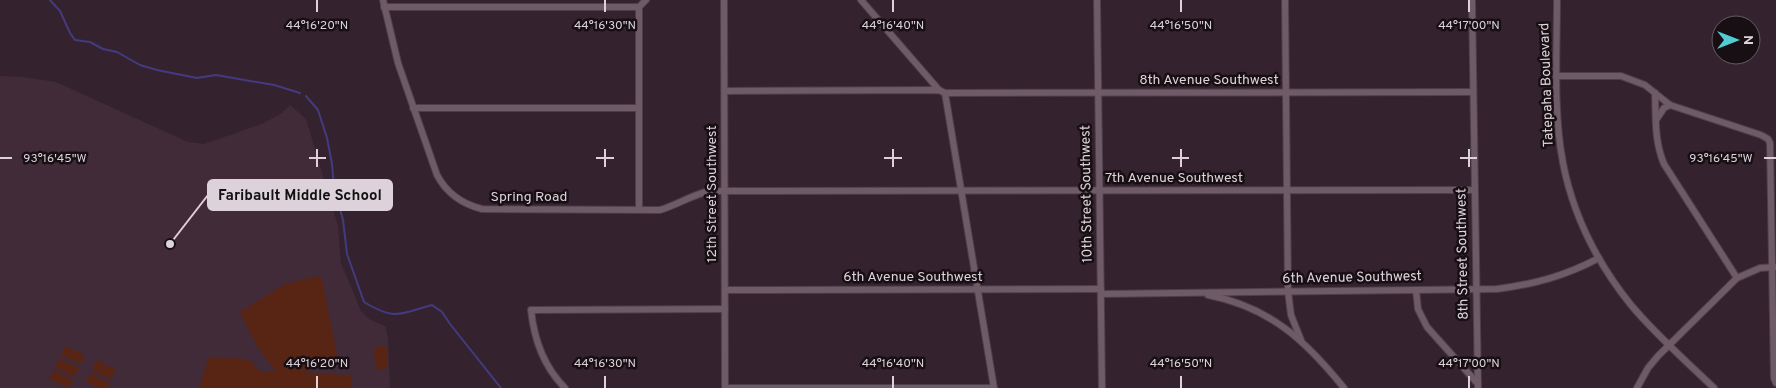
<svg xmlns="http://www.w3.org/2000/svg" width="1776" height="388" font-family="Overpass,sans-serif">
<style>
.built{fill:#412b39}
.green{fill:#582515}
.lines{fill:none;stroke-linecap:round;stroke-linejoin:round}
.stream{stroke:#433b7f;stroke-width:2}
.minor-casing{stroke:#4d3f49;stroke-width:8}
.minor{stroke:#6e5b67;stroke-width:6}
.ticks{fill:none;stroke:#ddd2d9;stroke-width:2}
.labels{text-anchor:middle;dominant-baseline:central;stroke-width:5;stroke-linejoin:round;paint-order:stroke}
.street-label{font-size:14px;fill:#ddd2d9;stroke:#170f14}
.ticks-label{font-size:12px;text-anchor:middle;fill:#ddd2d9;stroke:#170f14;stroke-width:5;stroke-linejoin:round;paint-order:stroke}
.leader{fill:none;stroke:#ddd2d9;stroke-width:2}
.callout-dot{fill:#ddd2d9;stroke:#170f14;stroke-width:2}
.callout{fill:#ddd2d9;stroke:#ddd2d9;stroke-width:2}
.callout-label{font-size:15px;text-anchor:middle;font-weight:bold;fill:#111}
</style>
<rect width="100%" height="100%" fill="#34232e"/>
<polygon class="built" points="0,76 22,77 56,82 188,142 204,144 262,124 282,113 290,105 306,119 338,226 341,263 361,311 369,319 386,327 388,340 390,388 0,388"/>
<g class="green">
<polygon points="316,276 322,279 338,360 305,373 352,375 351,388 199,388 209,357 248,359 259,371 276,372 257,346 240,312 283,285"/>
<polygon points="65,346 85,355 81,364 61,355"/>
<polygon points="382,346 387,348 387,367 384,370 377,370 375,364 374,349 376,347"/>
<polygon points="59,358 79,368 74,377 55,367"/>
<polygon points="96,360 116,370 111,379 92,370"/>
<polygon points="54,370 73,380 69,388 49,379"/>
<polygon points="90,373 110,383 107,388 97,388 86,382"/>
</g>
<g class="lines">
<g class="stream">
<polyline points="50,0 60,11 70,33 75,40 90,42 103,49 117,52 140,65 157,70 197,78 216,75 274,85 300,93"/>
<path d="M 306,96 L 318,110 L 327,138 L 332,164 L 334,188 L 343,220 L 347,254 L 364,302 C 395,321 400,314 432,305 L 442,312 L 450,324 L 501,388"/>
</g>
<g class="minor-casing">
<g id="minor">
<path d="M 383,0 L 398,63 L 437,175 C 447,194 462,204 482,209 L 660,210 C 677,205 692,195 709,191 L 1474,190"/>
<polyline points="724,0 725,388"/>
<polyline points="861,0 939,90"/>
<polyline points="1097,0 1102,388"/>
<polyline points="1285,0 1288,291 1291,315 1301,340"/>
<polyline points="1472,0 1478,388"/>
<path d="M 1557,0 C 1557,52 1553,112 1563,163 C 1573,215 1598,264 1631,305 C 1656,335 1686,361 1714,388"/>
<polyline points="384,7 639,7 646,0"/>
<polyline points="639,7 639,210"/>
<polyline points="1558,76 1621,76 1645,85 1670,105 1761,135 1768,139 1770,143 1774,378 1776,383"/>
<polyline points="725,91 939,90 945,93 1473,92"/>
<polyline points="945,93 994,388"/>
<path d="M 1655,93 C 1656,117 1654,140 1664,164 L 1737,278"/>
<polyline points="413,108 639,108"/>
<polyline points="1656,120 1664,108 1670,105"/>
<polyline points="725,290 1101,289"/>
<polyline points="1416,290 1418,309 1427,327 1478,384"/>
<path d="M 1101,294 L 1497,289 C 1535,284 1565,276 1599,258"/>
<path d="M 1208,295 C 1270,307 1306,341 1344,388"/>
<path d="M 565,388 C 544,367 534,339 531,310 L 725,309"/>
<polyline points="725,388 994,388"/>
<polyline points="1637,388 1648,368 1658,356 1737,278 1760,268 1776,267"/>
</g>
</g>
<use href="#minor" class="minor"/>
</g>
<path class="ticks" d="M 317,0 L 317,12M 605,0 L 605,12M 893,0 L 893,12M 1181,0 L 1181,12M 1469,0 L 1469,12M 317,149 L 317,167M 605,149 L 605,167M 893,149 L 893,167M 1181,149 L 1181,167M 1469,149 L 1469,167M 0,158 L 12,158M 309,158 L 326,158M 596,158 L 614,158M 884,158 L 902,158M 1172,158 L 1189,158M 1460,158 L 1477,158M 1764,158 L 1776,158M 317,376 L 317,388M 605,376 L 605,388M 893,376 L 893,388M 1181,376 L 1181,388M 1469,376 L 1469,388"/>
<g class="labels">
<g class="street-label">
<text x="1209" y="80">8th Avenue Southwest</text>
<text transform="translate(1547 85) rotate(-92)">Tatepaha Boulevard</text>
<text x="1174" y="178">7th Avenue Southwest</text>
<text transform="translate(712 194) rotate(-90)">12th Street Southwest</text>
<text transform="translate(1087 194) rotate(-91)">10th Street Southwest</text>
<text x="529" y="197">Spring Road</text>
<text transform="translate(1463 254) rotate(-91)">8th Street Southwest</text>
<text x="913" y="277">6th Avenue Southwest</text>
<text transform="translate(1352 278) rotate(-1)">6th Avenue Southwest</text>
</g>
</g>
<g class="ticks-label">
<text x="317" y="29">44°16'20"N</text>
<text x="605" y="29">44°16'30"N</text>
<text x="893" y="29">44°16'40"N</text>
<text x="1181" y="29">44°16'50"N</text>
<text x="1469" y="29">44°17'00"N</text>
<text x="1721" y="162">93°16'45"W</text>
<text x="55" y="162">93°16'45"W</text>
<text x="317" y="367">44°16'20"N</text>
<text x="605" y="367">44°16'30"N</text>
<text x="893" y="367">44°16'40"N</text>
<text x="1181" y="367">44°16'50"N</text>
<text x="1469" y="367">44°17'00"N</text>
</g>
<path class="leader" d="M170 244L208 195"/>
<circle class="callout-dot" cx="170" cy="244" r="5"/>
<rect class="callout" x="208" y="180" width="184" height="30" rx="5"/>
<g class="callout-label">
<text x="300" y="200">Faribault Middle School</text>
</g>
<g transform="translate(1736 40) rotate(90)"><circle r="24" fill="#170f14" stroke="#665d63"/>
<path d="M0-4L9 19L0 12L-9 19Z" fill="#51ccd3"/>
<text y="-8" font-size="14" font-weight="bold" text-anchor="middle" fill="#ddd2d9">N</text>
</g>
</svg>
